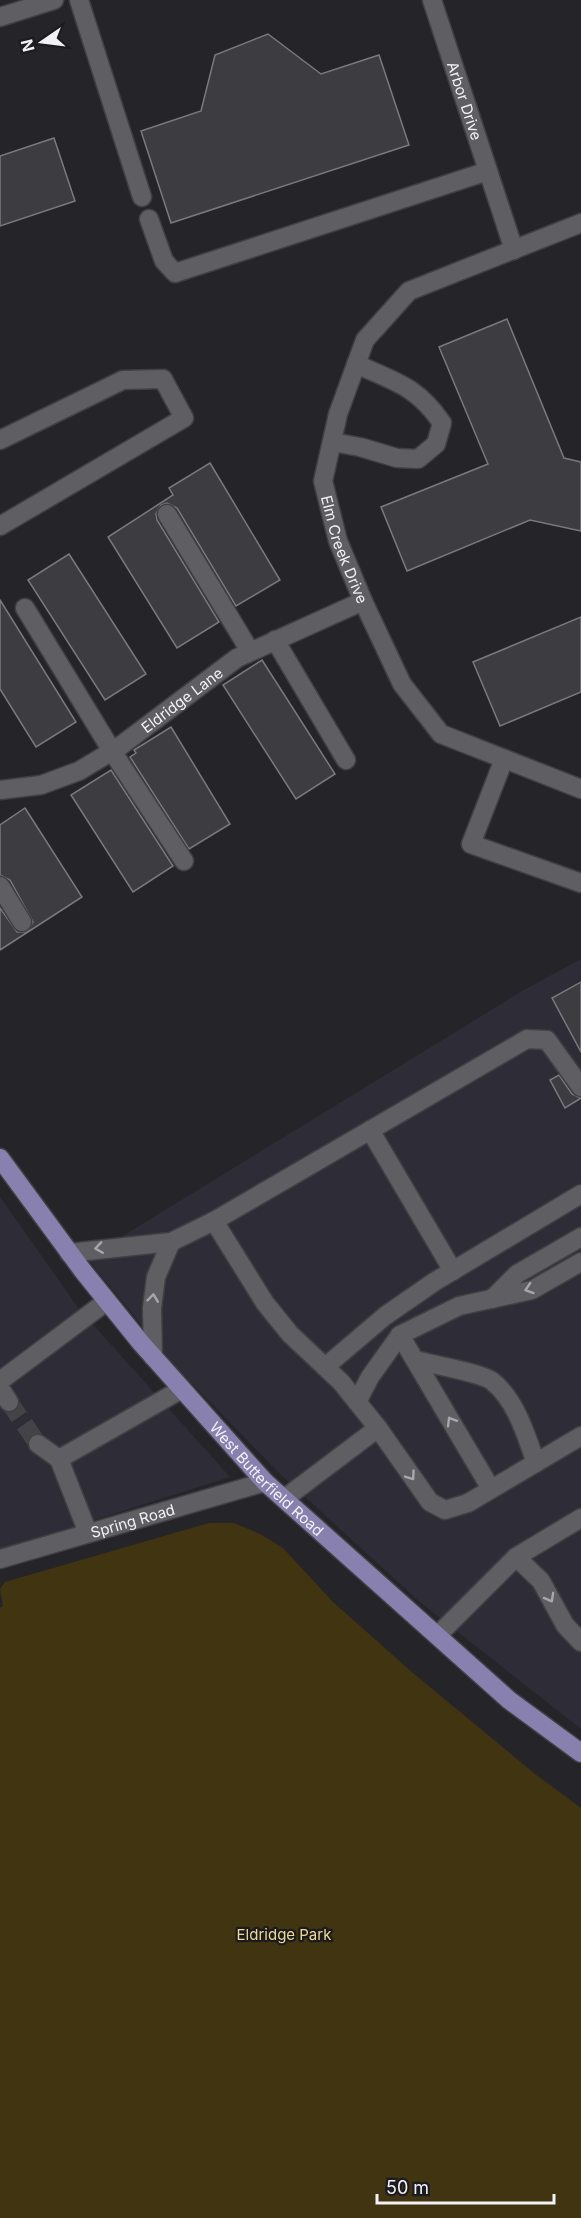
<svg xmlns="http://www.w3.org/2000/svg" width="581" height="2218" font-family="Inter,sans-serif">
<style>
.built{fill:#2e2d37}
.park{fill:#403510}
.building{fill:#3c3c41;stroke:#7a797f;stroke-width:1.5}
.lines{fill:none;stroke-linecap:round;stroke-linejoin:round}
.minor-tunnel{stroke:#444448;stroke-width:18;stroke-dasharray:18 9;stroke-linecap:butt}
.minor-casing{stroke:#404044;stroke-width:21}
.major-casing{stroke:#404044;stroke-width:21}
.minor{stroke:#5f5e63;stroke-width:18}
.major{stroke:#8880ae;stroke-width:18}
.oneway{stroke:#a8a8ac}
.labels{text-anchor:middle;dominant-baseline:central;stroke-width:4.5;stroke-linejoin:round;paint-order:stroke}
.street-label{font-size:15px;fill:#f2f1f5;stroke:#1c1b20}
.park-label{font-size:15px;fill:#efd894;stroke:#1c1b20}
</style>
<rect width="100%" height="100%" fill="#252529"/>
<g class="built">
<polygon points="581,959 581,1729 421,1603 279,1473 175,1366 87,1258 524,990"/>
<polygon points="0,1197 79,1309 230,1477 0,1550"/>
</g>
<polygon class="park" points="209,1523 234,1523 260,1534 283,1548 333,1602 413,1673 535,1774 581,1808 581,2218 0,2218 0,1608 3,1606 0,1589 5,1582"/>
<g class="building">
<polygon points="268,34 321,74 379,55 409,145 171,223 141,131 201,111 215,55"/>
<polygon points="54,138 75,201 0,226 0,156"/>
<polygon points="507,319 564,458 581,462 581,531 530,520 407,571 381,507 488,464 439,347"/>
<polygon points="210,463 280,580 236,606 177,508 167,503 161,505 156,514 157,520 219,622 177,648 108,537 173,495 169,488"/>
<polygon points="69,554 146,674 105,700 28,580"/>
<polygon points="0,600 76,722 36,747 0,689"/>
<polygon points="581,617 581,692 500,726 473,662"/>
<polygon points="262,660 335,774 296,799 223,685"/>
<polygon points="171,727 230,824 189,849 130,757 136,753 134,750"/>
<polygon points="111,770 173,866 133,892 71,795"/>
<polygon points="25,808 82,897 0,950 0,908 17,932 27,932 33,922 10,880 0,875 0,825"/>
<polygon points="581,982 581,1052 552,998"/>
<polygon points="559,1075 572,1094 581,1098 565,1108 550,1080"/>
</g>
<g class="lines">
<polyline class="minor-tunnel" points="9,1402 38,1444"/>
<g class="minor-casing">
<g id="minor">
<polyline points="79,0 142,197"/>
<path id="s1" d="M 432,0 L 514,250"/>
<polyline points="0,17 54,0"/>
<polyline points="149,219 164,261 175,273 488,171"/>
<path id="s2" d="M 581,223 L 409,291 L 365,340 L 338,414 L 323,481 L 338,541 L 363,601 L 402,684 L 441,734 L 581,789"/>
<polyline points="0,440 123,380 163,379 184,418 0,526"/>
<path d="M 332,442 L 360,447 L 397,458 L 418,459 L 436,444 L 442,423 C 417,386 395,382 356,364"/>
<polyline points="167,514 250,651"/>
<polyline points="25,608 112,751 184,861"/>
<polyline points="275,640 346,760"/>
<polyline points="504,759 471,844 581,883"/>
<path id="s3" d="M 0,790 L 41,785 L 79,771 L 119,747 L 237,658 L 363,601"/>
<polyline points="0,886 22,922"/>
<polyline points="370,1130 453,1271"/>
<polyline points="214,1221 265,1303 290,1334 341,1382 378,1428 430,1502 445,1510 468,1503 581,1436"/>
<polyline points="69,1253 171,1242 214,1221 527,1039 547,1040 581,1087"/>
<polyline points="492,1299 517,1274 581,1237"/>
<polyline points="400,1335 491,1489"/>
<polyline points="153,1357 152,1308 156,1277 171,1242"/>
<path d="M 415,1360 C 430,1364 482,1373 492,1381 C 516,1400 526,1435 536,1463"/>
<polyline points="325,1367 385,1316 434,1282 581,1194"/>
<polyline points="0,1381 107,1301"/>
<polyline points="0,1388 9,1402"/>
<polyline points="357,1402 370,1377 400,1335 459,1306 532,1290 581,1262"/>
<polyline points="38,1444 59,1459"/>
<polyline points="284,1499 378,1428"/>
<polyline points="88,1533 59,1459 182,1389"/>
<polyline points="516,1557 541,1581 565,1625 581,1642"/>
<path id="s4" d="M 0,1559 L 265,1482"/>
<polyline points="438,1635 516,1557 581,1518"/>
</g>
</g>
<g class="major-casing">
<g id="major">
<path id="s5" d="M 0,1158 L 83,1271 L 141,1343 L 265,1482 L 509,1700 L 581,1753"/>
</g>
</g>
<use href="#minor" class="minor"/>
<use href="#major" class="major"/>
</g>
<defs><path id="oneway-chevron" d="M-2-3.5L2.5 0L-2 3.5" fill="none" stroke-width="1.6" stroke-linecap="round" stroke-linejoin="round" transform="scale(1.5)"/></defs>
<g class="oneway">
<use href="#oneway-chevron" transform="translate(99 1248) rotate(172)"/>
<use href="#oneway-chevron" transform="translate(529 1289) rotate(162)"/>
<use href="#oneway-chevron" transform="translate(153 1298) rotate(-83)"/>
<use href="#oneway-chevron" transform="translate(451 1421) rotate(-121)"/>
<use href="#oneway-chevron" transform="translate(411 1476) rotate(55)"/>
<use href="#oneway-chevron" transform="translate(550 1598) rotate(61)"/>
</g>
<g class="labels">
<g class="street-label">
<text stroke="none"><textPath href="#s1" startOffset="106">Arbor Drive</textPath></text>
<text stroke="none"><textPath href="#s2" startOffset="470">Elm Creek Drive</textPath></text>
<text stroke="none"><textPath href="#s3" startOffset="207">Eldridge Lane</textPath></text>
<text stroke="none"><textPath href="#s5" startOffset="418">West Butterfield Road</textPath></text>
<text stroke="none"><textPath href="#s4" startOffset="138">Spring Road</textPath></text>
</g>
<g class="park-label">
<text x="284" y="1934">Eldridge Park</text>
</g>
</g>
<g transform="translate(42 42) rotate(256)" stroke="#1c1b20" stroke-width="4.5" paint-order="stroke">
<path d="M0-4.5L10 22L0 15L-10 22Z" fill="#f2f1f5"/>
<text y="-9" font-size="16" font-weight="bold" text-anchor="middle" fill="#f2f1f5">N</text>
</g>
<path d="M377 2194v9h177v-9" fill="none" stroke="#f2f1f5" stroke-width="3"/>
<text x="386" y="2194" font-size="18" fill="#f2f1f5" stroke="#1c1b20" stroke-width="4.5" paint-order="stroke">50 m</text>
</svg>
